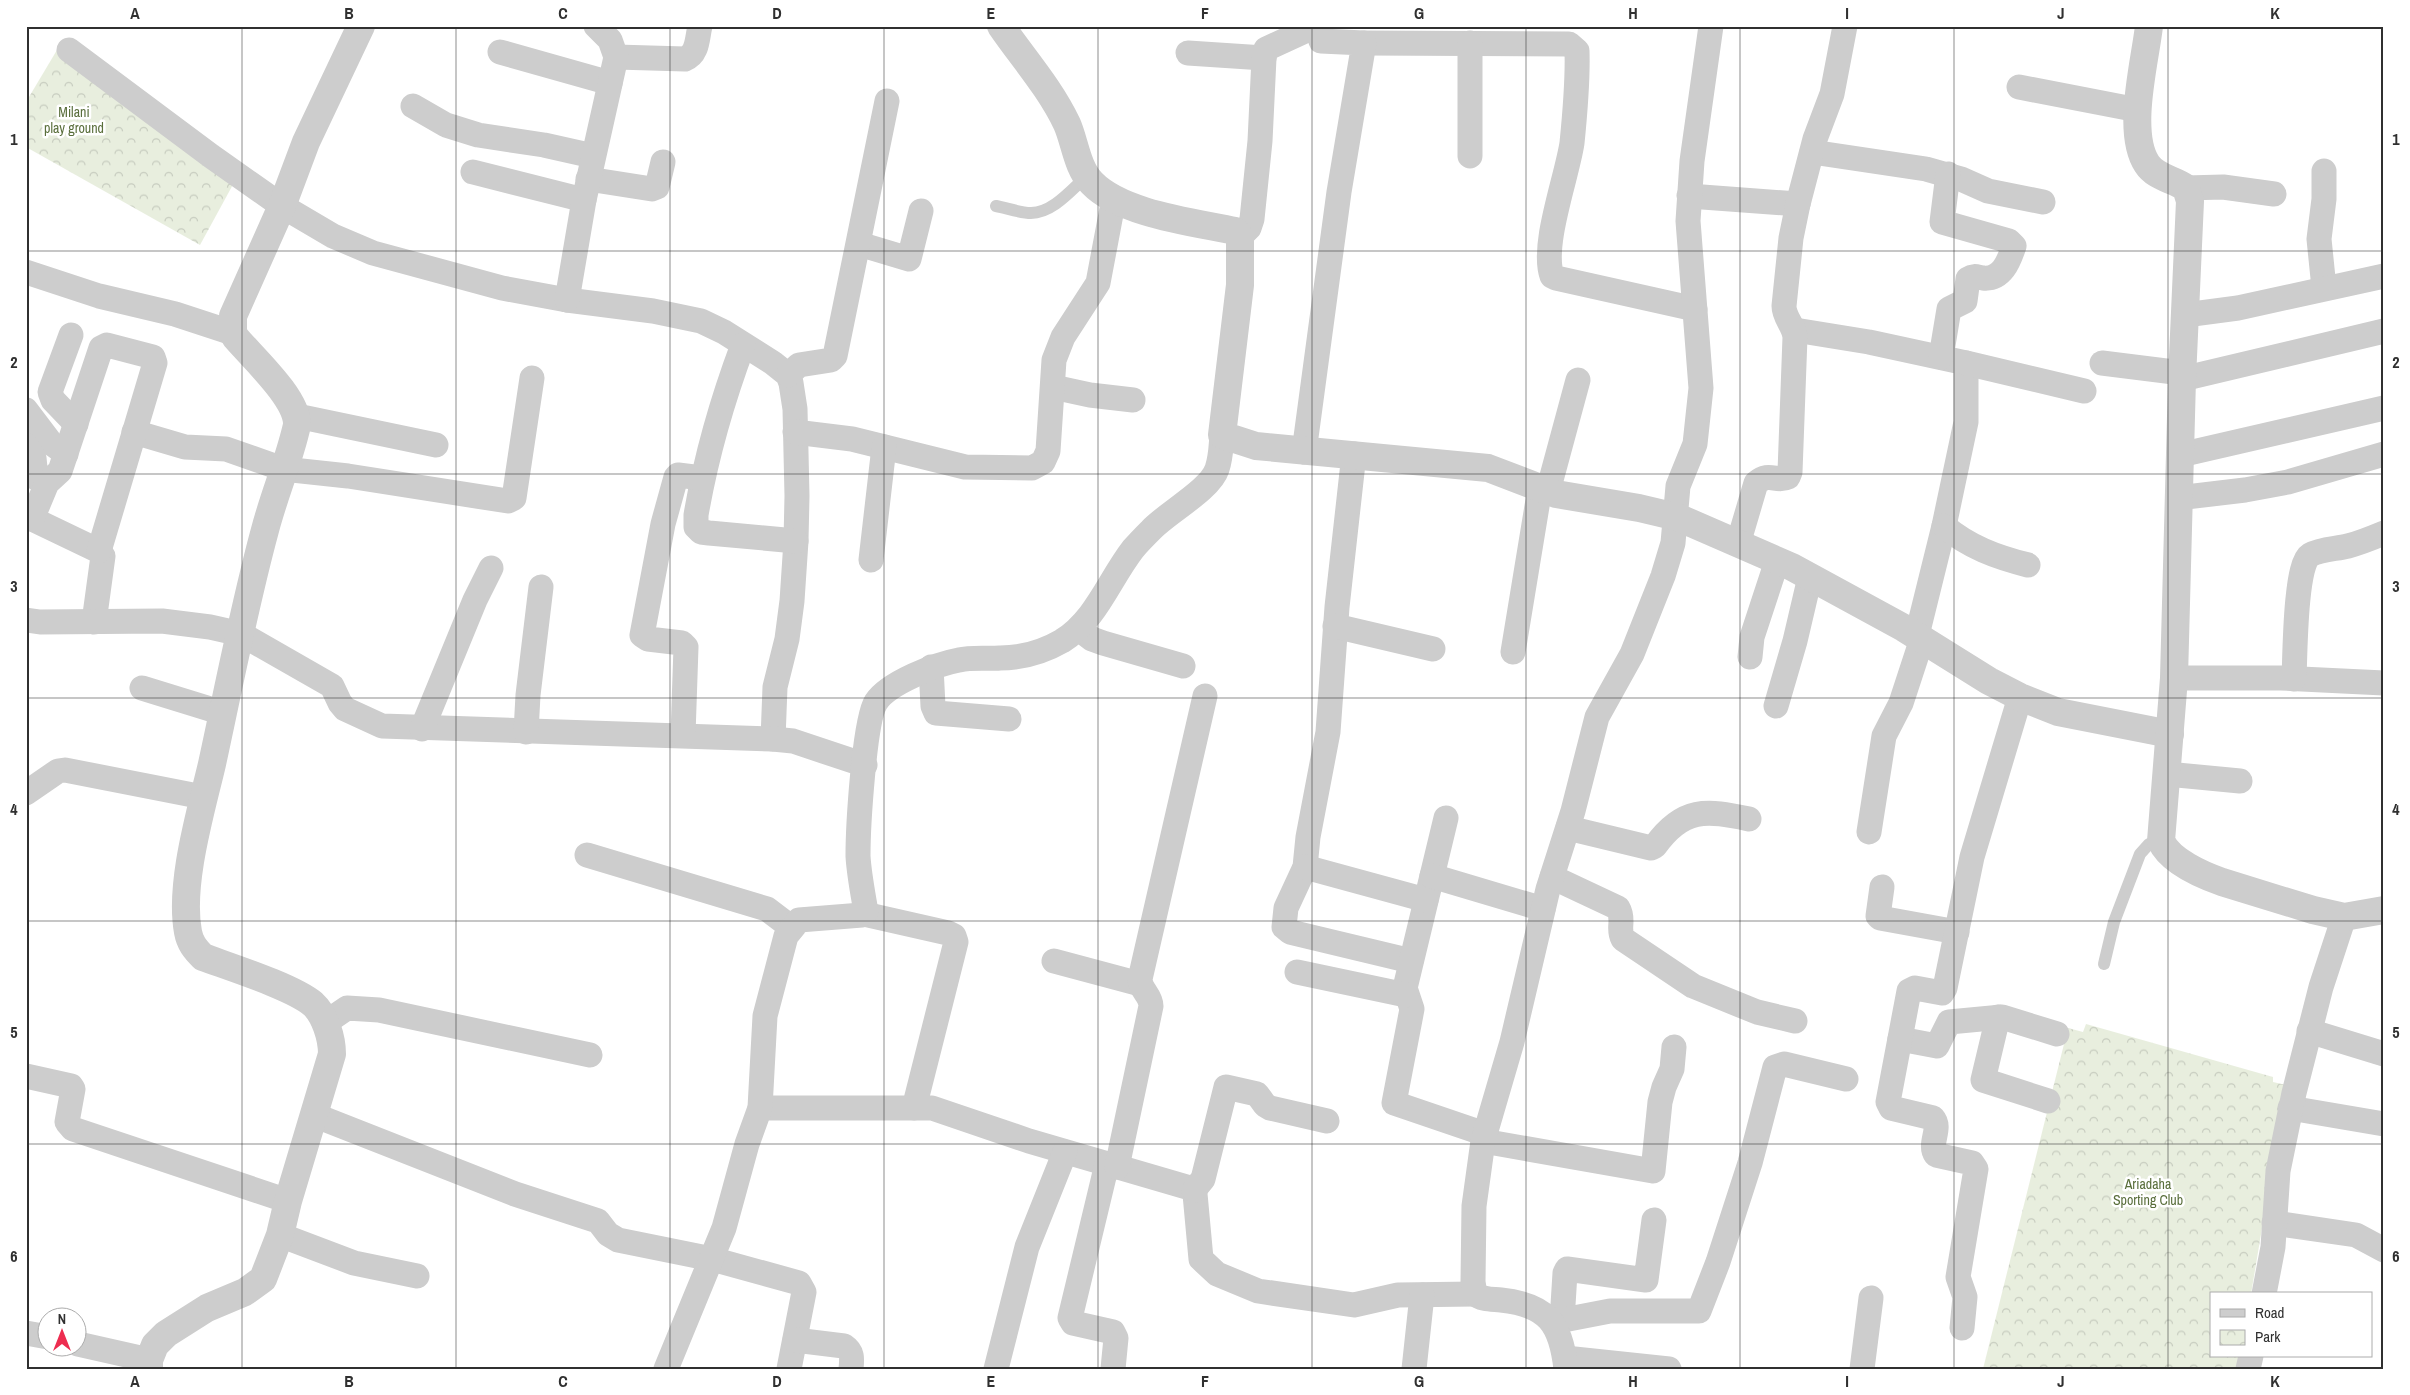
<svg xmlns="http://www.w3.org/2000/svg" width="2410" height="1395" font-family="'Archivo Narrow',sans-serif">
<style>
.park{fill:url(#park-crowns)}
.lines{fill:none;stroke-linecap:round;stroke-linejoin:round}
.service{stroke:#cdcdcd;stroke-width:12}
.minor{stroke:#cdcdcd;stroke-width:25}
.tertiary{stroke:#cdcdcd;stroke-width:28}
.grid{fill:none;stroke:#303030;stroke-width:1;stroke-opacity:0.55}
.labels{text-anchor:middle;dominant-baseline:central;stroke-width:5;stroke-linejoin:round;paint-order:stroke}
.park-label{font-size:14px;fill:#596e3b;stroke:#fff}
.neatline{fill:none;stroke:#303030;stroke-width:2}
.grid-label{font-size:16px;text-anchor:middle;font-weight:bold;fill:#303030}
</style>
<defs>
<pattern id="park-crowns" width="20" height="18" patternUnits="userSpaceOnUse" patternTransform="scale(1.25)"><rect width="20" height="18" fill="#e8eede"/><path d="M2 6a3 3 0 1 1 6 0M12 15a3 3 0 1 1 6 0" fill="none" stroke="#c7ccbf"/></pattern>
</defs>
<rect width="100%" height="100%" fill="#fff"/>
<g class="park">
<polygon points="57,50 236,179 200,245 26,147 26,102"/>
<polygon points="2086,1024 2273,1077 2273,1082 2286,1085 2251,1294 2211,1294 2211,1356 2241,1356 2239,1369 1983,1369 2068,1028 2083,1032"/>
</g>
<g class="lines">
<g class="service">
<path d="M 996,206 C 1007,208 1020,213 1031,213 C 1053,213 1072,189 1087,176"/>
<polyline points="2104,964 2114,922 2140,854 2149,844 2161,841"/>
</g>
<g class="minor">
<path d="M 1364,43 L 1569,44 L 1577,51 C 1578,81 1575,113 1572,143 C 1567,177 1541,245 1552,276 L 1556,278 L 1695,309"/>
<polyline points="1470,43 1470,156"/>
<polyline points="69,50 211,156 282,206 333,236 373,253 502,288 567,300 653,311 701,321 724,332 773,363 788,375 791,383 795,409 797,496 796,541 792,601 787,639 775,687 773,739"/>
<polyline points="500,52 610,83"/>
<polyline points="1188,53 1264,58"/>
<path d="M 616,57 L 685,59 C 698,54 697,38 700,26"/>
<polyline points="2019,87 2138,110"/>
<polyline points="413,106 446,125 478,135 544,145 593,156"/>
<polyline points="1812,152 1926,169 1961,179 1988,191 2043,202"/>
<polyline points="2324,171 2324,199 2319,239 2324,288"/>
<polyline points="473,172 584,200"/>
<polyline points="588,179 652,189 657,187 663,162"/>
<polyline points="2186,188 2223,187 2274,194"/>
<polyline points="1689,196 1798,204"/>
<polyline points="1240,237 1249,228 1252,219 1260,141 1264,58 1266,49 1316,26"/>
<polyline points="859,244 909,259 921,211"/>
<polyline points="26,272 99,296 175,314 233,333"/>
<polyline points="567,300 584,200 616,57 610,40 596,26"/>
<polyline points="2185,315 2238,308 2384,276"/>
<polyline points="1795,330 1869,342 1966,363 1966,422 1944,526 1917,635"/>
<polyline points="71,335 50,392 53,400 76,424"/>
<path d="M 743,345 C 722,401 706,457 696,515 L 696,527 L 701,532 L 709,533 L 796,541"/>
<path d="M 1941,357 L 1949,309 L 1965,301 L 1968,279 C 1974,275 1977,277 1983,278 C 2002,280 2009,261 2014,246 L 2009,241 L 1942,222 L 1948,174"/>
<polyline points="1966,363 2084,391"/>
<polyline points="2102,363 2182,373"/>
<polyline points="788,375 799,365 831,360 835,356 887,101"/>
<polyline points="2182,379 2384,331"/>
<polyline points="1053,387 1090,395 1133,400"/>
<polyline points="26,410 51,443 66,454"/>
<polyline points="297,416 436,445"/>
<polyline points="134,432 185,447 226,449 283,469 348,476 508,501 514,498 532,378"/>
<polyline points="795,432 852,439 965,467 1032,468 1043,462 1048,451 1054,360 1063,337 1098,283 1114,198"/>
<polyline points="26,445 34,458 36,478"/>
<polyline points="1304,452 1339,192 1364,43 1321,41 1316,26"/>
<polyline points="1354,454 1337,607 1328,732 1308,837 1305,867 1286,908 1284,927 1290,932 1411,961"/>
<polyline points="2180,455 2384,408"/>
<polyline points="1548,491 1578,380"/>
<polyline points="2178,498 2245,490 2288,482 2384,454"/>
<polyline points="26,516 99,551 103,556 94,622"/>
<polyline points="32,519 47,483 60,471 101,348 107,345 153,357 155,363 99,551"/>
<path d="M 1944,526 C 1969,547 1996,557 2028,565"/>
<path d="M 1738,544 L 1756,483 C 1770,471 1776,483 1788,477 L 1790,472 L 1795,337 C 1794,325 1784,318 1784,306 L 1791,238 L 1798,204 L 1815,139 L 1832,94 L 1845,26"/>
<polyline points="871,560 884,447"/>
<polyline points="26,620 40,622 162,621 210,627 241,634 332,686 340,703 345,709 382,726 773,739 793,741 865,765"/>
<polyline points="1335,626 1433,649"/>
<polyline points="1079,629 1092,639 1103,643 1183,666"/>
<polyline points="1513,652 1540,488"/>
<polyline points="1750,657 1752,637 1777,561"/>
<polyline points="931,667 933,706 936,713 1009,719"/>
<polyline points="2174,678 2281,678 2384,683"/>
<path d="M 2294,679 C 2295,658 2295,564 2310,555 C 2321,549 2336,549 2348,546 C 2360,543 2372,538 2384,533"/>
<polyline points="142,688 223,713"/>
<polyline points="1776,706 1795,641 1810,577"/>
<polyline points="422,729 475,600 491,568"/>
<polyline points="526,732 528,695 541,587"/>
<polyline points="683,735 686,647 682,643 648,639 642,635 663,524 676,477 678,475 702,478"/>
<polyline points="2167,774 2240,781"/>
<polyline points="26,793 58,771 65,770 203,797"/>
<polyline points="1446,818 1405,988 1412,1009 1394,1103 1485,1134"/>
<path d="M 1568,828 L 1651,848 L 1655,846 C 1683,807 1706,810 1749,819"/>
<polyline points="1869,832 1884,736 1901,703 1922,639"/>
<polyline points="587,855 767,909 792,928"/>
<polyline points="1305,867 1426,900"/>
<polyline points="1432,876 1543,909"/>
<path d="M 1552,877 L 1618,908 C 1625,920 1617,928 1623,939 L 1693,986 L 1757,1012 L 1795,1021"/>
<polyline points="1882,887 1878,916 1880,918 1957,932"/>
<polyline points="864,914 948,933 954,936 956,942 914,1108"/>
<polyline points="1054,961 1140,984"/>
<polyline points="1297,972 1406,995"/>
<polyline points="1998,1017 1983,1080 2048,1101"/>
<polyline points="325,1023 347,1008 379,1010 590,1055"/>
<polyline points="2309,1031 2384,1054"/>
<polyline points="1900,1039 1937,1046 1949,1022 2002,1017 2057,1034"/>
<polyline points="26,1076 71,1086 73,1089 67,1122 73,1129 288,1201"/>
<polyline points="760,1108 932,1108 1029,1141 1190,1188 1194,1190 1195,1194 1201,1259 1217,1274 1258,1291 1354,1305 1398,1295 1475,1294"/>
<polyline points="2290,1108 2384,1124"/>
<polyline points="314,1115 515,1194 598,1221 608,1234 618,1240 712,1259 799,1283 804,1292 789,1369"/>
<polyline points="1483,1141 1653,1171 1660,1102 1664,1087 1672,1069 1674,1047"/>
<polyline points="1107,1164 1070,1318 1073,1323 1113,1332 1116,1338 1113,1369"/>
<path d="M 1117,1167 L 1151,1006 C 1151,995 1140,990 1140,979 L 1205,696"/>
<polyline points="1194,1190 1203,1179 1226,1087 1257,1094 1265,1105 1270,1108 1327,1121"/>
<polyline points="2274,1223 2356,1235 2384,1250"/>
<polyline points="280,1235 354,1263 417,1276"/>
<polyline points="2264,1294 2273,1247 2278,1171 2294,1093 2321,987 2344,917"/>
<polyline points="1562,1321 1565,1273 1567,1269 1646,1280 1654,1220"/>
<polyline points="1553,1322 1610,1311 1699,1311 1718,1262 1750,1163 1775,1067 1784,1064 1846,1079"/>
<path d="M 1962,1328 L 1965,1297 L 1958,1277 L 1976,1169 L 1972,1163 L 1936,1155 C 1928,1144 1942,1128 1933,1118 L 1891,1108 L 1888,1102 L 1909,991 L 1915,988 L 1942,993 L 1945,988 L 1972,857 L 2020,697"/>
<polyline points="26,1333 48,1337"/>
<path d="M 795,1340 L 844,1346 C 853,1352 852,1359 851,1369"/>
<polyline points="78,1344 149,1360"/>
<polyline points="1565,1358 1669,1369"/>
<path d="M 666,1369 L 724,1228 L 747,1144 L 760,1108 L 765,1016 L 786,936 L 799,920 L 862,915 L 866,912 C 863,894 859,874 858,856 C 858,829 864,721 876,702 C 888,683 937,664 959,660 C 972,657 987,659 1000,658 C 1021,658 1043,652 1062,641 C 1096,620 1109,580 1133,549 C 1139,542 1145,536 1151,530 C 1168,512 1210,490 1217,469 C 1221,458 1221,446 1222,435"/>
<polyline points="996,1369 1027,1247 1065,1152"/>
<polyline points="1414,1369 1422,1295"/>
<path d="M 1566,1369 C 1561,1324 1548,1305 1501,1300 C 1493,1299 1482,1300 1475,1294 L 1473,1282 L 1474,1206 L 1483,1141 L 1512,1042 L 1548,889 L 1573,811 L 1597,717 L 1632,654 L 1663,576 L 1673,543 L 1678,486 L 1695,444 L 1701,388 L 1688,221 L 1692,161 L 1711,26"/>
<polyline points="1862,1369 1871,1298"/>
<polyline points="2248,1369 2251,1356"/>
</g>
<g class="tertiary">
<path d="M 1001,26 C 1023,58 1050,88 1067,124 C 1075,142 1077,168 1092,183 C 1122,214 1193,222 1235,231 L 1240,237 L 1240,285 L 1222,435 L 1256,446 L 1488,468 L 1556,494 L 1639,508 L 1677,517 L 1792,567 L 1904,628 L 1989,681 L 2020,697 L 2058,712 L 2170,734"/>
<path d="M 2149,26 C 2145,62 2126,132 2147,164 C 2156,178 2174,179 2186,188 L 2190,201 L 2182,379 L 2174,678 L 2161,841 C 2170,861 2202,875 2222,882 L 2313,910 L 2344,917 L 2384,910"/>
<path d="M 149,1369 L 149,1360 L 155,1345 L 166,1334 L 207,1308 L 245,1292 L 263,1279 L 280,1235 L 288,1201 L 332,1054 C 332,1038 325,1015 313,1004 C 293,987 230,967 203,957 C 195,949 190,943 188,932 C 179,884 201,811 212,764 C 229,686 244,607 265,530 C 274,495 289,461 297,425 C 298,399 254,359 236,338 L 233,333 L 233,316 L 282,206 L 306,142 L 361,26"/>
</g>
</g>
<path class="grid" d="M 242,26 L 242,1369M 456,26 L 456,1369M 670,26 L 670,1369M 884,26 L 884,1369M 1098,26 L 1098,1369M 1312,26 L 1312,1369M 1526,26 L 1526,1369M 1740,26 L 1740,1369M 1954,26 L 1954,1369M 2168,26 L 2168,1369M 26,251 L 2384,251M 26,474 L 2384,474M 26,698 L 2384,698M 26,921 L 2384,921M 26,1144 L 2384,1144"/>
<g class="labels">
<g class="park-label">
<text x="74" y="112">Milani<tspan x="74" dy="16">play ground</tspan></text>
<text x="2148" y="1184">Ariadaha<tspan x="2148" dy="16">Sporting Club</tspan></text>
</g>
</g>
<rect width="2410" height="1395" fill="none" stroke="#ffffff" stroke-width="55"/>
<rect x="2210" y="1292" width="162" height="65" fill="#ffffff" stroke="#acacac"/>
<rect x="2220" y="1309" width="25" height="8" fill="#cdcdcd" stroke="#acacac"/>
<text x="2255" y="1318" font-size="15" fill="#303030">Road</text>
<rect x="2220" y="1330" width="25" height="15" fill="url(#park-crowns)" stroke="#acacac"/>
<text x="2255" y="1342" font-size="15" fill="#303030">Park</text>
<g transform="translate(62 1332)"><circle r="24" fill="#ffffff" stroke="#acacac"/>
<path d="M0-4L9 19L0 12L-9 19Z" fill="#ed2d50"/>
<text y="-8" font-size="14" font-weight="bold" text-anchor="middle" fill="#303030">N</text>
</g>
<rect x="28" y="28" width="2354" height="1340" class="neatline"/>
<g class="grid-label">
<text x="135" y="19">A</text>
<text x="349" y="19">B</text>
<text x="563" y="19">C</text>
<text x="777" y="19">D</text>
<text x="991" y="19">E</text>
<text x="1205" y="19">F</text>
<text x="1419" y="19">G</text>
<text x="1633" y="19">H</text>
<text x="1847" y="19">I</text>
<text x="2061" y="19">J</text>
<text x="2275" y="19">K</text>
<text x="14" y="145">1</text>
<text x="2396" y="145">1</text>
<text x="14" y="368">2</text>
<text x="2396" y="368">2</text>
<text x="14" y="592">3</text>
<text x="2396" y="592">3</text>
<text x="14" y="815">4</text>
<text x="2396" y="815">4</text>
<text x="14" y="1038">5</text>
<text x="2396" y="1038">5</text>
<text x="14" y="1262">6</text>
<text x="2396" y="1262">6</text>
<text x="135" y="1387">A</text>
<text x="349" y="1387">B</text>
<text x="563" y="1387">C</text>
<text x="777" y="1387">D</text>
<text x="991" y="1387">E</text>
<text x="1205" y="1387">F</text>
<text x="1419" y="1387">G</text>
<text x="1633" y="1387">H</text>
<text x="1847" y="1387">I</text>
<text x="2061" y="1387">J</text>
<text x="2275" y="1387">K</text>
</g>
</svg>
